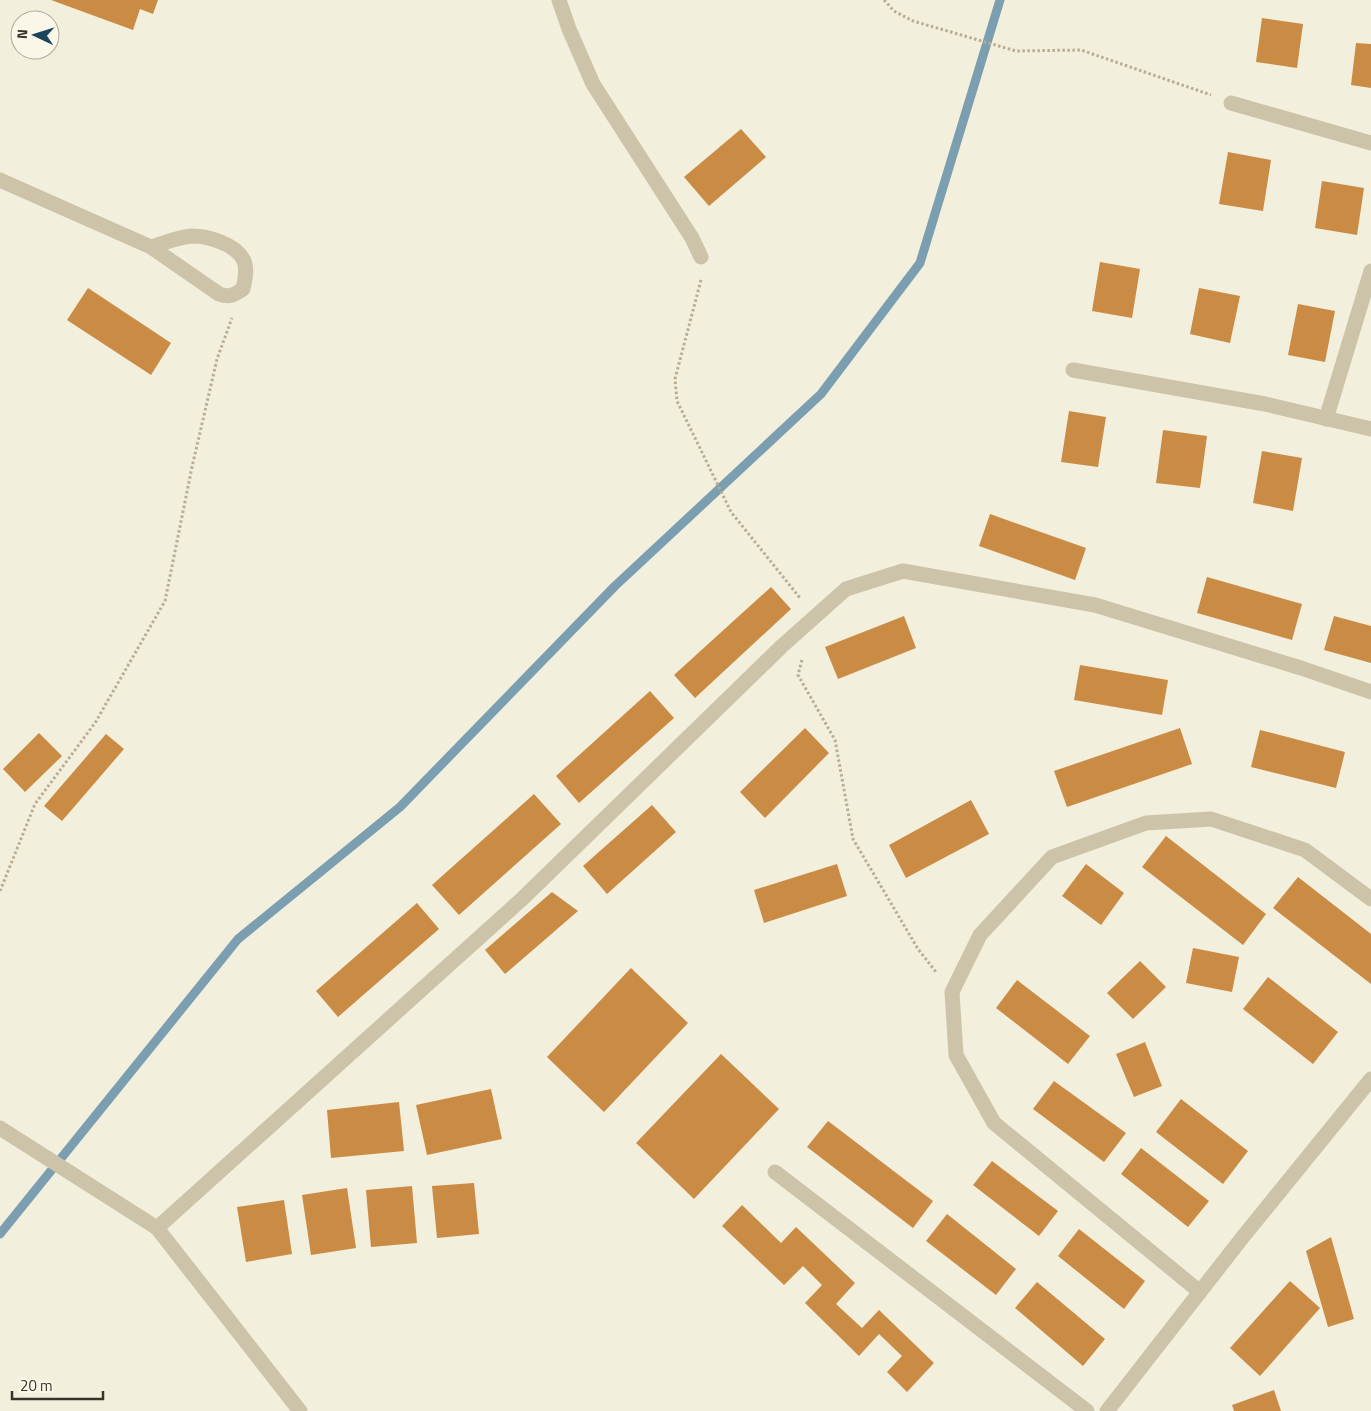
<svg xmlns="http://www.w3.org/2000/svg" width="1371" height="1411" font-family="'Titillium Web',sans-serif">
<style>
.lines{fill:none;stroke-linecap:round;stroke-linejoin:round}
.stream{stroke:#7b9fb1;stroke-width:9}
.building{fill:#ca8b44}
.path{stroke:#b8ad92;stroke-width:3;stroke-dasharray:2.5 2.5;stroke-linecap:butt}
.minor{stroke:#ccc3a8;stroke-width:15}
</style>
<rect width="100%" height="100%" fill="#f3efdd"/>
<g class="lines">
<polyline class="stream" points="0,1234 238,939 400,807 615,586 821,394 920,263 1000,0"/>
</g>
<g class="building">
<polygon points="51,0 158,0 153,14 140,9 133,30"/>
<polygon points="1262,18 1303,24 1297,68 1256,62"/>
<polygon points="1356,43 1371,44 1371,88 1351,85"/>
<polygon points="741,129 766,157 709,206 684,177"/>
<polygon points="1228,152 1271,160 1263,211 1219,204"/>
<polygon points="1322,181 1364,188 1357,235 1315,228"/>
<polygon points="1100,262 1140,269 1132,318 1092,311"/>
<polygon points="88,288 171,343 151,375 67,320"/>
<polygon points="1199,288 1240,296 1230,343 1190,334"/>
<polygon points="1298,304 1335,311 1325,362 1288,355"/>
<polygon points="1069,411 1106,417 1098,467 1061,462"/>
<polygon points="1163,430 1207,436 1200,488 1156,483"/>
<polygon points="1262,451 1302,458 1293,511 1253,503"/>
<polygon points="990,514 1086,548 1075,580 979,546"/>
<polygon points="1207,577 1302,604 1292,640 1197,613"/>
<polygon points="771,587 791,609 695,698 674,675"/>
<polygon points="904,616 916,648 838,679 825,647"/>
<polygon points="1334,616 1371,626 1371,663 1324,650"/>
<polygon points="1080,665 1168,680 1162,715 1074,700"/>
<polygon points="650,691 674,718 579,803 556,776"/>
<polygon points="805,728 829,753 765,818 740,792"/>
<polygon points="1180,728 1192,764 1067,807 1054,771"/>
<polygon points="1260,730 1345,752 1336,788 1251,767"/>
<polygon points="39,733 62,756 25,792 3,769"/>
<polygon points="106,734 124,749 62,821 44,806"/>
<polygon points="534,794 561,824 459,915 432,885"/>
<polygon points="971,800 989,834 906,878 889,845"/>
<polygon points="652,805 676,832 607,894 583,866"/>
<polygon points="1166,836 1266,914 1243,945 1142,867"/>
<polygon points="837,864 847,896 764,923 754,890"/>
<polygon points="1086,864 1124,893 1101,925 1062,896"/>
<polygon points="1298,877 1371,934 1371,984 1273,908"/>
<polygon points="552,892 578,911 505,974 485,950"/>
<polygon points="417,903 439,929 338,1017 316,991"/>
<polygon points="1193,948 1239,957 1232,992 1186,983"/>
<polygon points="1140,961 1166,987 1133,1019 1107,993"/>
<polygon points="631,968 688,1023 604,1112 547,1057"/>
<polygon points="1268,977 1338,1032 1313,1064 1243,1009"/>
<polygon points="1017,980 1090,1036 1068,1064 996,1008"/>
<polygon points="1145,1042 1162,1086 1134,1097 1116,1054"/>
<polygon points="721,1054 779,1109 694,1199 636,1143"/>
<polygon points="1054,1081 1126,1133 1104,1162 1033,1109"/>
<polygon points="491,1089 502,1139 427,1155 416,1105"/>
<polygon points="1181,1099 1248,1151 1223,1184 1156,1132"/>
<polygon points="399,1102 404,1151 331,1158 327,1110"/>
<polygon points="828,1121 933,1201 913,1228 807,1147"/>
<polygon points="1141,1148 1209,1201 1188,1227 1121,1174"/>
<polygon points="992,1161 1058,1211 1039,1236 973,1185"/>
<polygon points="474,1183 479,1234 437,1238 432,1186"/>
<polygon points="412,1186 417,1243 371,1247 366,1190"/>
<polygon points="347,1188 356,1248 311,1255 302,1195"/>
<polygon points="284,1200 292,1254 246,1262 237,1207"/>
<polygon points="742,1205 781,1243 796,1227 855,1283 836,1304 862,1328 879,1310 934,1363 907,1392 887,1372 902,1356 879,1334 859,1356 805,1303 822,1285 803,1266 784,1285 722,1226"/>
<polygon points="947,1214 1016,1269 996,1295 926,1241"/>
<polygon points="1079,1229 1145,1281 1124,1309 1058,1256"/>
<polygon points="1331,1237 1354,1319 1328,1327 1306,1251"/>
<polygon points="1290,1281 1320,1308 1260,1376 1230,1348"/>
<polygon points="1037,1282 1105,1339 1083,1366 1015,1308"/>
<polygon points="1274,1390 1281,1411 1234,1411 1232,1405"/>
</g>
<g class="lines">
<g class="path">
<polyline points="884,0 894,11 913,21 1016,51 1081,50 1211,95"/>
<polyline points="701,280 675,379 677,401 731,512 800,598"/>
<polyline points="802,660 798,675 835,740 853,839 918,949 936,972"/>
<polyline points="0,891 35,804 95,723 165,601 192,467 217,359 232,318"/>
</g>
<g class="minor">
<polyline points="559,0 569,29 593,84 692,238 701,257"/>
<polyline points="1231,103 1371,143"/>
<path d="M 0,180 L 151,247 L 219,294 C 229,298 234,295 243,289 C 245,280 248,267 243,259 C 235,244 208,236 192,236 C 178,237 164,243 151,247"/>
<polyline points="1073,370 1265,404 1371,429"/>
<polyline points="1326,419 1371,271"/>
<polyline points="0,1128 157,1228 300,1411"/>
<polyline points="775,1172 1087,1411"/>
<polyline points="157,1228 522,899 782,646 846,589 903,571 1095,605 1301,668 1371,692"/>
<polyline points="1200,1292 994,1123 956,1055 952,992 980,935 1052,857 1146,823 1211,819 1305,850 1371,899"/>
<polyline points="1107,1411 1242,1238 1371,1079"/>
</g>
</g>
<g transform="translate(35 35) rotate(274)"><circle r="24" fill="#faf7e9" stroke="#aca89c"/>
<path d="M0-4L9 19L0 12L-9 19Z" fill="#1c455b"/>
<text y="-8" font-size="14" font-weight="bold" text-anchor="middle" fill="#383228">N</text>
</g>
<path d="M12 1391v8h91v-8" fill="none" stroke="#383228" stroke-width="2.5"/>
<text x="20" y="1391" font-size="15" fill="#383228" stroke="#faf7e9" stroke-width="4" paint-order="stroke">20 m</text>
</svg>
